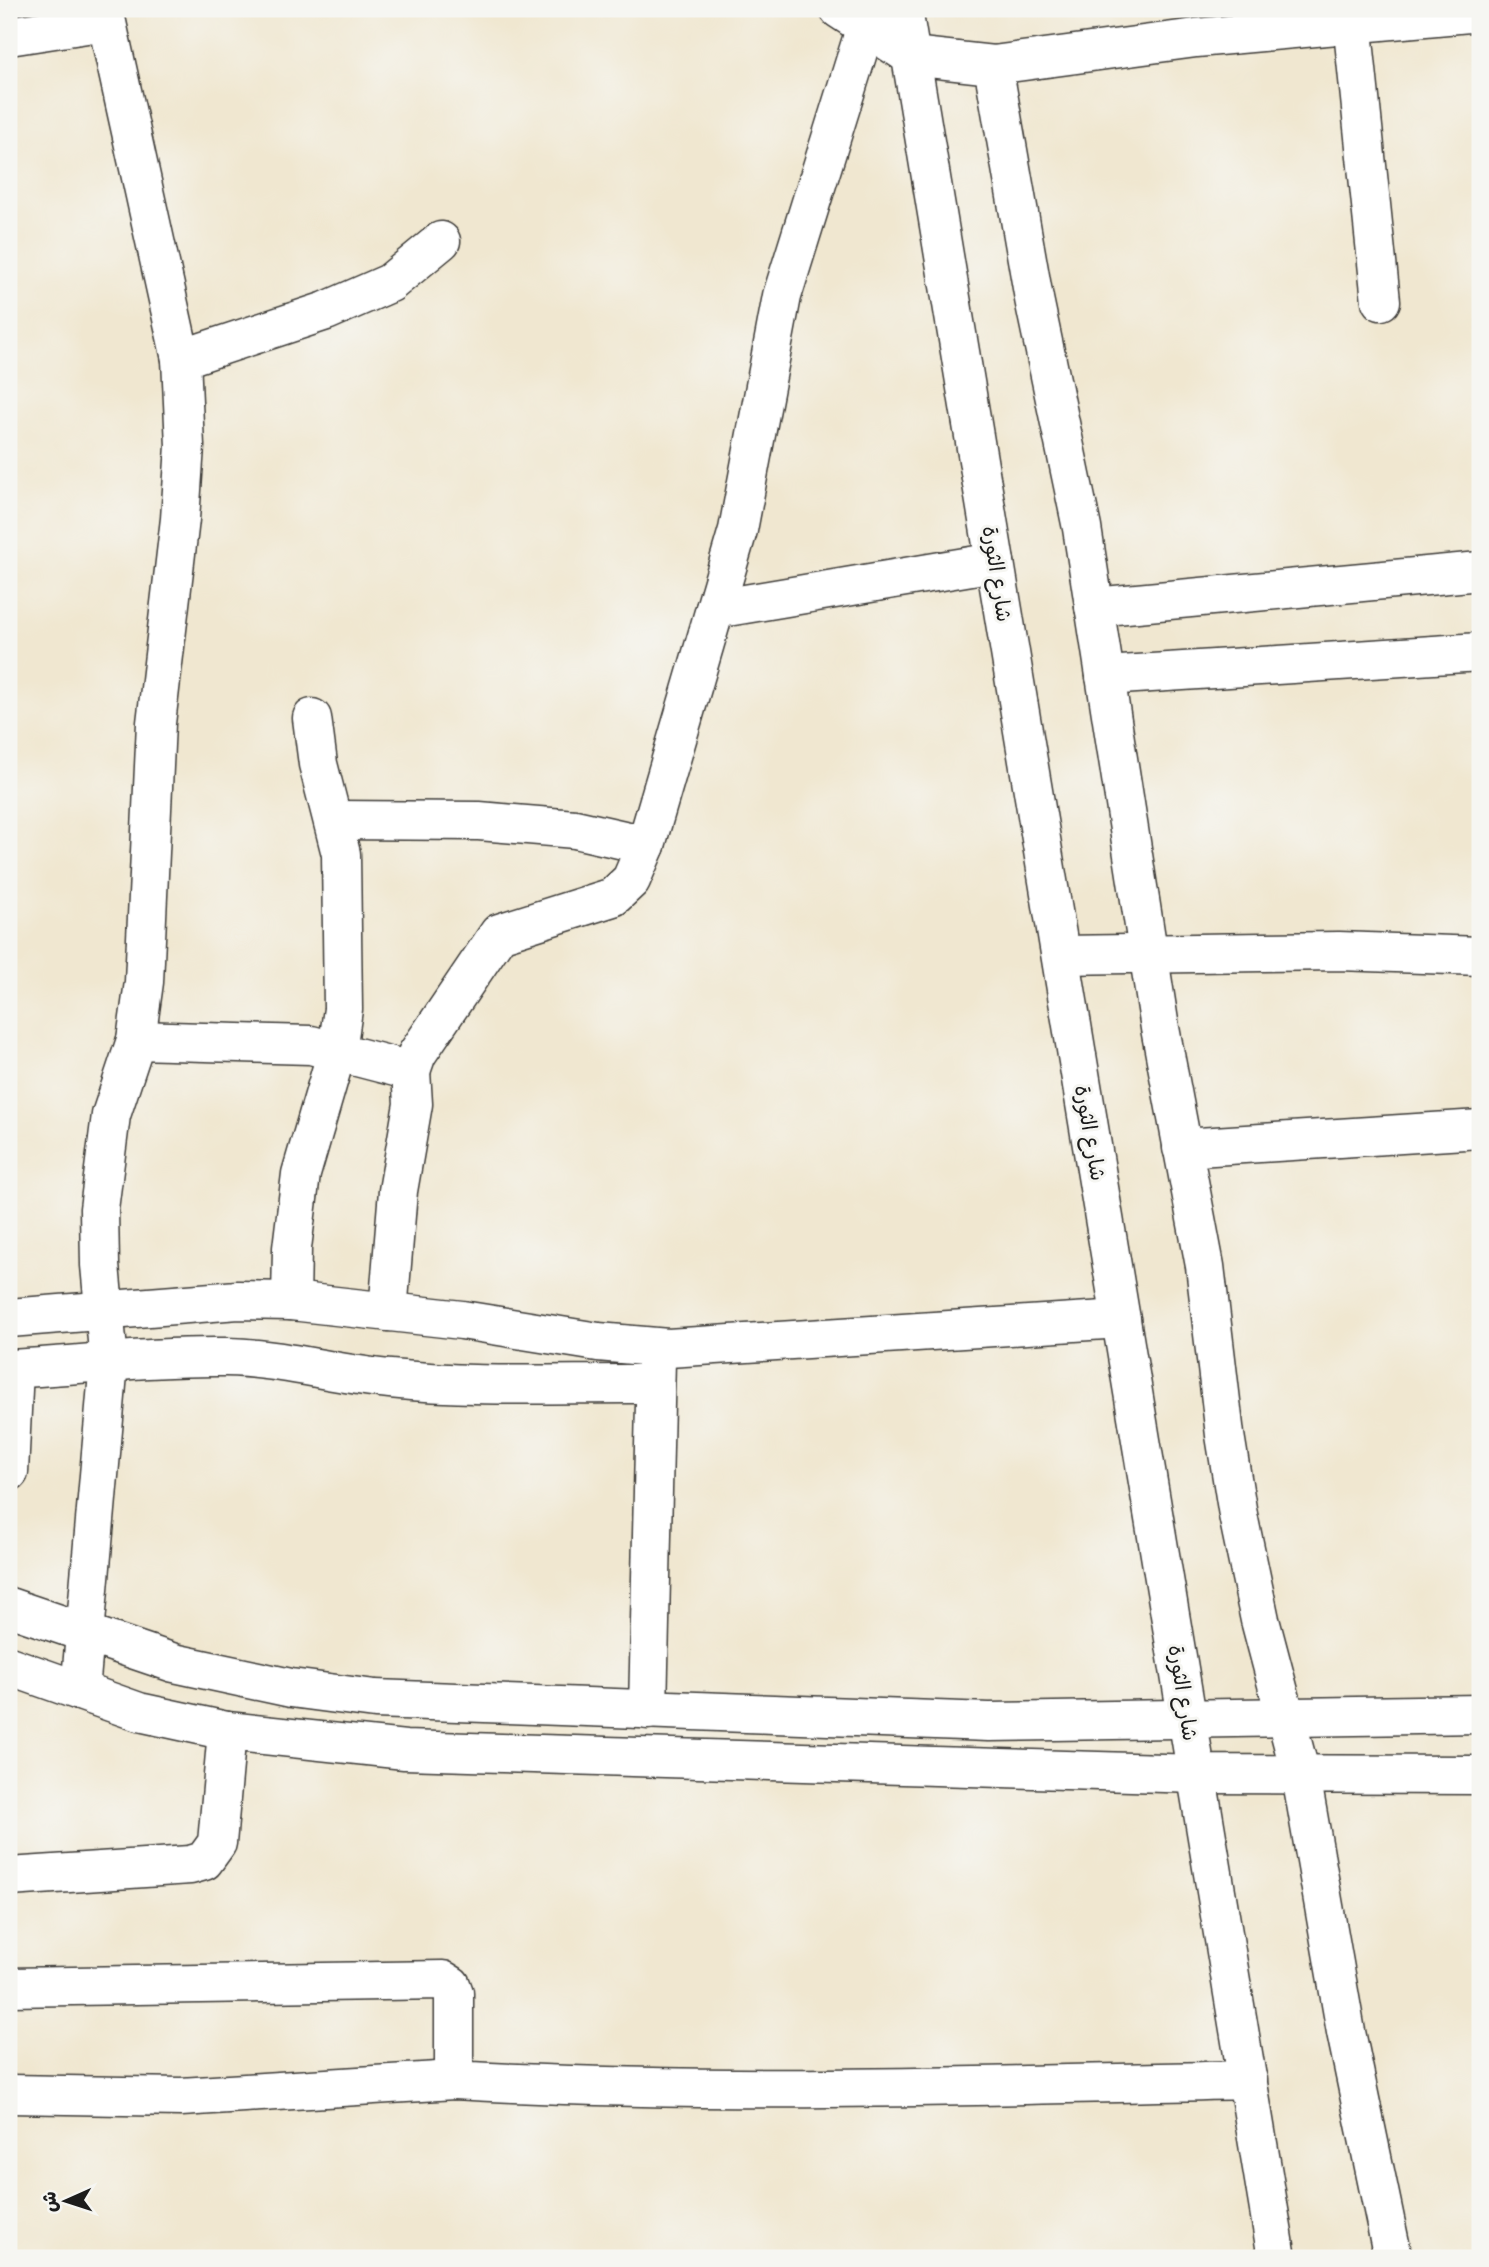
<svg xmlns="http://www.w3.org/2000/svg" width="1489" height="2267" font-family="Sriracha,'Playpen Sans Arabic',sans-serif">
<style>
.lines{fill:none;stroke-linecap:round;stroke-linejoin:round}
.minor-casing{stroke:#3c3a37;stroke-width:41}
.major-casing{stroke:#3c3a37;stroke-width:41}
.minor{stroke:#fff;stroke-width:38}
.major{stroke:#fff;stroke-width:38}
.labels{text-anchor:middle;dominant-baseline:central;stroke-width:6;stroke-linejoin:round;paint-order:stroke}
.street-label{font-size:21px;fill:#1c1c1c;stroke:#f6f6f2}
</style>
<rect width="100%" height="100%" fill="#f6f6f2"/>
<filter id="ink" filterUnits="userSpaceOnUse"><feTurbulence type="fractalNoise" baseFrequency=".0143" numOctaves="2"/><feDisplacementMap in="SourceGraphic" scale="14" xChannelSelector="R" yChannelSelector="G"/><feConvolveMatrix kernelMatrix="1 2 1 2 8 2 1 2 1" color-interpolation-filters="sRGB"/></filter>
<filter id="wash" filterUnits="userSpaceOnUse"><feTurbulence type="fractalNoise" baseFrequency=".00686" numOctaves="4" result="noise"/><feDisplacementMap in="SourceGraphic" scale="28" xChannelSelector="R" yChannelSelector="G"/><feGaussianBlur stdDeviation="1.57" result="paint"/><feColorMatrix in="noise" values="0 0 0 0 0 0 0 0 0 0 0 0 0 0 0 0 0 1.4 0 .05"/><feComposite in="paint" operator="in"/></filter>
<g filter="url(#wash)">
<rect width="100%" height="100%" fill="#f0e7d0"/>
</g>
<g filter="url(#ink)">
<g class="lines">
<g class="minor-casing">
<g id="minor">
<polyline points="839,9 911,56 993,65 1196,38 1480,12"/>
<polyline points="1352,21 1381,301"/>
<polyline points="9,36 106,21"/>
<polyline points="993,65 1034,299 1082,528 1160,1028 1205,1266 1225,1435 1238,1515 1260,1620 1301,1775 1346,2032 1393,2258"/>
<polyline points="181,359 326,311 390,283 441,241"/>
<polyline points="1094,607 1480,571"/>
<polyline points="715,609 995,562"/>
<polyline points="1105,676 1480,652"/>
<polyline points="334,820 479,821 575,829 646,845"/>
<polyline points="1061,955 1339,951 1480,956"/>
<polyline points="136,1040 311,1045 411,1071 417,1054 499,933 613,897 631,880 646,845 738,530 782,296 866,26"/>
<polyline points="1182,1148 1480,1129"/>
<polyline points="291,1301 292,1248 301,1174 337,1051 343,1009 341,854 318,764 312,718"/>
<polyline points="388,1312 398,1191 413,1104 411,1071"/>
<polyline points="9,1318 238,1300 291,1301 462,1320 598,1342 668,1348 1121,1319"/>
<path d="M 9,1369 C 81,1365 154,1356 226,1357 C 282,1358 335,1374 390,1379 C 478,1388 567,1383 655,1384"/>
<polyline points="9,1472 14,1369"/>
<polyline points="9,1607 174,1663 291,1688 375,1699 989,1722 1480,1714"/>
<polyline points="9,1666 139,1712 227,1731 405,1750 1197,1774 1480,1775"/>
<polyline points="80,1691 109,1362 100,1265 99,1209 111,1115 136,1040 144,982 156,723 180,519 185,446 181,359 104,9"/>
<polyline points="648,1710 656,1359"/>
<polyline points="9,1877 190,1865 204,1861 217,1843 227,1731"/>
<path d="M 9,1987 L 443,1980 L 451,1985 L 454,1993 L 454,2080 C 719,2095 983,2086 1248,2080"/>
<polyline points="9,2094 181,2097 454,2080"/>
</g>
</g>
<g class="major-casing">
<polyline id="major" points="903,9 1277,2258"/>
</g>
<use href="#minor" class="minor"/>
<use href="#major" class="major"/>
</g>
</g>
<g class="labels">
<g class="street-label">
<text transform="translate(997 574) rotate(81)">شارع الثورة</text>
<text transform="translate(1090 1133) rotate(80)">شارع الثورة</text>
<text transform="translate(1183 1693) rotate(81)">شارع الثورة</text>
</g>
</g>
<rect width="1489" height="2267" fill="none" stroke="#f6f6f2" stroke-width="35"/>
<g transform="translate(66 2201) rotate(267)" stroke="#f6f6f2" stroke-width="5" paint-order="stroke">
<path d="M0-5L12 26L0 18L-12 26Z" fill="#1c1c1c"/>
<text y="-10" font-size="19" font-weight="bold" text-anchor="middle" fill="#1c1c1c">ش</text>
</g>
</svg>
